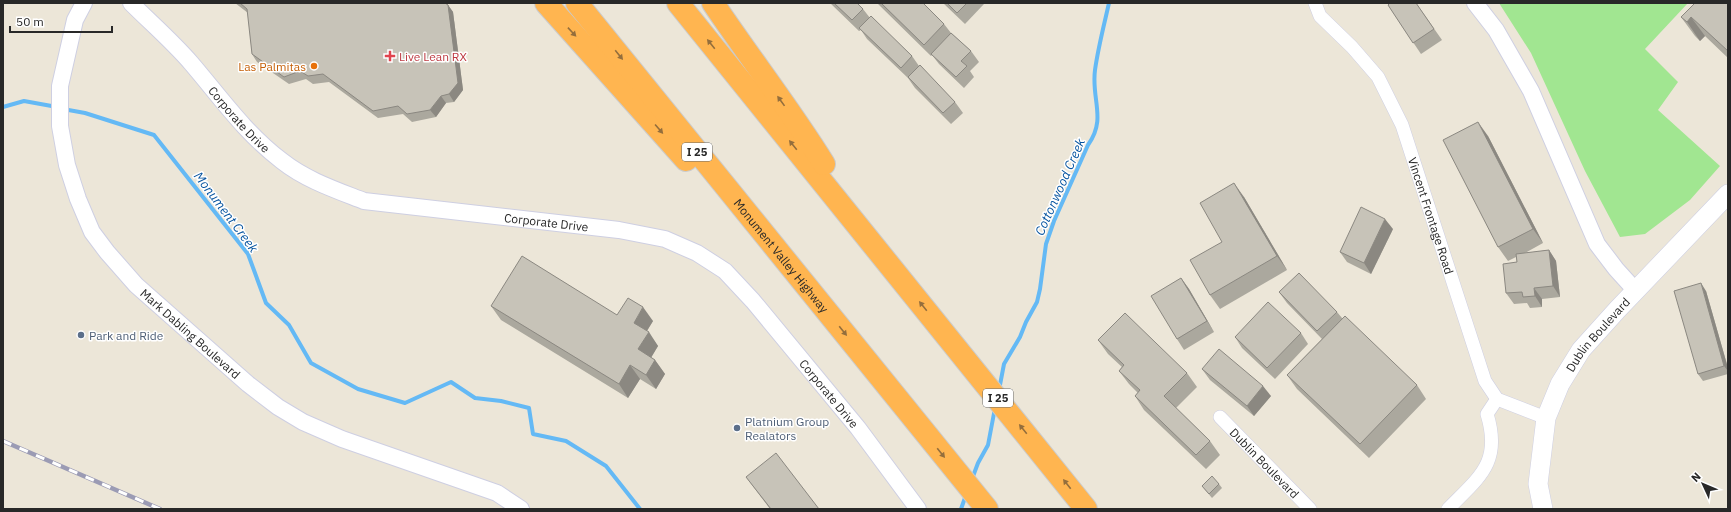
<svg xmlns="http://www.w3.org/2000/svg" width="1731" height="512" font-family="'IBM Plex Sans',sans-serif">
<style>
.grass{fill:#a1e691}
.lines{fill:none;stroke-linecap:round;stroke-linejoin:round}
.stream{stroke:#64b9f5;stroke-width:4}
.minor-casing{stroke:#cecfe2;stroke-width:14}
.tertiary-casing{stroke:#cecfe2;stroke-width:18}
.secondary-casing{stroke:#cecfe2;stroke-width:20}
.motorway-casing{stroke:#cbcbcb;stroke-width:24}
.minor{stroke:#fff;stroke-width:13}
.tertiary{stroke:#fff;stroke-width:16}
.secondary{stroke:#fff;stroke-width:19}
.motorway{stroke:#ffb550;stroke-width:22}
.rail-casing{stroke:#9b9bb4;stroke-width:4.5}
.rail{stroke:#fff;stroke-width:3;stroke-dasharray:9;stroke-linecap:butt}
.wall{fill:#aba89e}
.shaded-wall{fill:#8b8881}
.building{fill:#c7c3b8;stroke:#8b8881}
.oneway{fill:#946e3c}
.health-dot{fill:#e0444e;stroke:#fff;stroke-width:1.5}
.food-dot{fill:#e8710a;stroke:#fff;stroke-width:1.5}
.service-dot{fill:#5c6f8a;stroke:#fff;stroke-width:1.5}
.labels{text-anchor:middle;dominant-baseline:central;stroke-width:3;stroke-linejoin:round;paint-order:stroke}
.shield{fill:#fff;stroke:#686868;stroke-width:1}
.shield-label{font-size:11px;font-weight:bold;fill:#282828}
.health-label{font-size:12px;fill:#be3a42;stroke:#fff;text-anchor:start}
.food-label{font-size:12px;fill:#c56008;stroke:#fff;text-anchor:end}
.street-label{font-size:12px;fill:#282828;stroke:#fff}
.service-label{font-size:12px;fill:#4e5e75;stroke:#fff;text-anchor:start}
.water-label{font-size:13px;font-style:italic;fill:#05539f;stroke:#fff}
</style>
<rect width="100%" height="100%" fill="#ece6d8"/>
<polygon class="grass" points="1499,3 1688,3 1645,49 1678,82 1658,110 1720,166 1690,200 1645,234 1620,237 1585,171 1531,53"/>
<g class="lines">
<g class="stream">
<polyline points="3,107 24,101 57,107"/>
<polyline points="63,109 85,113 154,135 248,254 266,303 289,325 311,363 358,389 405,403 451,382 475,398 501,401 529,408 533,434 566,441 606,466 640,509"/>
<path d="M 999,390 L 1004,364 L 1020,337 L 1026,322 L 1037,302 L 1040,289 L 1046,244 L 1054,221 L 1088,145 C 1107,119 1091,99 1095,70 C 1098,48 1104,25 1109,3"/>
<polyline points="972,479 978,463 988,445 995,408"/>
<polyline points="961,509 966,495"/>
</g>
<g class="minor-casing">
<g id="minor">
<path id="s1" d="M 1315,3 L 1320,16 L 1352,47 L 1378,77 L 1402,125 L 1485,381 L 1497,399 L 1546,418"/>
<path id="s2" d="M 1220,417 L 1310,509"/>
<path d="M 1448,509 C 1479,477 1502,463 1487,414 L 1497,399"/>
</g>
</g>
<g class="tertiary-casing">
<g id="tertiary">
<path id="s3" d="M 84,3 L 75,20 L 60,86 L 60,126 L 67,165 L 78,199 L 92,232 L 107,252 L 136,285 L 248,384 L 278,407 L 303,422 L 342,439 L 497,493 L 521,509"/>
<path id="s4" d="M 131,3 C 151,23 173,42 191,63 C 221,98 245,133 282,161 C 306,180 336,190 364,201 L 619,230 L 665,239 L 697,253 L 725,271 L 753,301 L 858,428 L 918,509"/>
<polyline points="1475,3 1496,30 1531,91 1597,244 1616,269 1635,290"/>
</g>
</g>
<g class="secondary-casing">
<g id="secondary">
<path id="s5" d="M 1543,509 L 1538,484 L 1546,418 L 1560,384 L 1581,350 L 1617,310 L 1728,194"/>
</g>
</g>
<g class="motorway-casing">
<g id="motorway">
<polyline points="546,3 686,160"/>
<path id="s6" d="M 577,3 L 987,509"/>
<polyline points="678,3 1086,509"/>
<path d="M 713,3 C 749,57 790,109 824,164"/>
</g>
</g>
<use href="#minor" class="minor"/>
<use href="#tertiary" class="tertiary"/>
<use href="#secondary" class="secondary"/>
<use href="#motorway" class="motorway"/>
<g class="rail-casing">
<polyline id="rail" points="3,441 160,509"/>
</g>
<use href="#rail" class="rail"/>
</g>
<g class="wall">
<polygon points="235,3 445,3 448,5 453,12 463,90 454,102 446,103 436,117 412,122 403,114 378,118 329,82 313,84 306,79 289,84 257,62 252,54 248,13"/>
<polygon points="830,3 857,3 863,9 870,18 912,56 919,66 955,102 963,113 951,124 915,88 908,78 867,39 861,30 859,31"/>
<polygon points="877,3 923,3 944,24 951,33 971,51 979,62 970,71 974,77 964,88 939,64 932,55 931,56"/>
<polygon points="943,3 984,3 984,4 965,24"/>
<polygon points="1416,3 1442,40 1421,54 1388,5"/>
<polygon points="1728,3 1728,58 1705,36 1700,41 1695,36 1681,17"/>
<polygon points="1488,136 1543,243 1525,253 1549,250 1556,261 1560,297 1542,299 1542,307 1530,308 1527,303 1514,304 1506,293 1517,262 1516,257 1508,261 1498,247"/>
<polygon points="1244,197 1287,270 1220,309 1210,295 1222,242"/>
<polygon points="1393,229 1371,274 1347,262 1340,252"/>
<polygon points="1181,278 1189,289 1214,332 1184,350 1177,339"/>
<polygon points="1706,291 1728,368 1728,374 1703,381 1698,374"/>
<polygon points="1279,292 1337,312 1342,318 1417,385 1426,399 1369,458 1297,389 1287,375 1322,339 1287,303"/>
<polygon points="491,306 617,315 653,321 647,331 658,346 651,357 655,360 665,374 656,389 640,379 628,398 501,320"/>
<polygon points="1301,333 1308,344 1275,379 1242,348 1235,337"/>
<polygon points="1098,340 1187,373 1197,387 1176,408 1210,441 1220,455 1206,469 1144,410 1135,396 1138,393 1129,384 1119,371 1122,367 1108,354"/>
<polygon points="1202,369 1271,396 1254,416 1210,380"/>
<polygon points="746,477 819,509 770,509"/>
<polygon points="1219,484 1222,488 1212,498 1202,486"/>
</g>
<g class="shaded-wall">
<polygon points="448,5 453,12 463,90 454,102 449,94"/>
<polygon points="1691,17 1705,36 1700,41 1687,22"/>
<polygon points="441,96 446,103 436,117 430,110"/>
<polygon points="1478,122 1488,136 1543,243 1533,229"/>
<polygon points="1234,183 1244,197 1287,270 1277,256"/>
<polygon points="1385,219 1393,229 1371,274 1364,263"/>
<polygon points="1549,250 1556,261 1560,297 1553,286"/>
<polygon points="1181,278 1189,289 1214,332 1207,321"/>
<polygon points="1701,283 1706,291 1728,368 1728,371 1724,366"/>
<polygon points="1534,288 1542,299 1542,307 1535,296"/>
<polygon points="643,307 653,321 643,337 634,323"/>
<polygon points="649,332 658,346 648,363 638,349"/>
<polygon points="655,360 665,374 656,389 646,375"/>
<polygon points="630,365 640,379 628,398 619,384"/>
<polygon points="1263,386 1271,396 1254,416 1247,406"/>
</g>
<g class="building">
<polygon points="240,3 445,3 448,5 458,83 449,94 441,96 430,110 407,114 398,106 373,111 323,74 308,76 300,71 284,77 252,54 247,9"/>
<polygon points="834,3 857,3 863,9 852,20"/>
<polygon points="881,3 923,3 944,24 924,45"/>
<polygon points="947,3 967,3 957,13"/>
<polygon points="1390,3 1416,3 1434,29 1413,43 1388,5"/>
<polygon points="1695,3 1728,3 1728,51 1691,17 1687,22 1681,17"/>
<polygon points="871,16 912,56 901,68 859,28"/>
<polygon points="951,33 971,51 961,61 967,66 956,77 931,54"/>
<polygon points="920,65 955,102 943,113 908,77"/>
<polygon points="1478,122 1533,229 1498,247 1443,140"/>
<polygon points="1234,183 1277,256 1210,295 1190,260 1222,242 1200,203"/>
<polygon points="1361,207 1385,219 1364,263 1340,252"/>
<polygon points="1549,250 1553,286 1534,288 1535,296 1523,297 1522,292 1506,293 1503,264 1517,262 1516,254"/>
<polygon points="522,256 617,315 628,298 643,307 634,323 649,332 638,349 655,360 646,375 630,365 619,384 491,306"/>
<polygon points="1299,273 1337,312 1317,331 1279,292"/>
<polygon points="1181,278 1207,321 1177,339 1151,296"/>
<polygon points="1701,283 1724,366 1698,374 1674,291"/>
<polygon points="1268,302 1301,333 1267,368 1235,337"/>
<polygon points="1125,313 1187,373 1164,396 1210,441 1196,455 1135,396 1140,390 1119,371 1124,365 1098,340"/>
<polygon points="1345,316 1417,385 1360,444 1287,375"/>
<polygon points="1219,349 1263,386 1247,406 1202,369"/>
<polygon points="776,453 819,509 771,509 746,477"/>
<polygon points="1212,476 1219,484 1209,494 1202,486"/>
</g>
<defs><path id="oneway-solid" d="M-6-.8H1V-3.2L6.5 0L1 3.2V.8H-6Z"/></defs>
<g class="oneway">
<use href="#oneway-solid" transform="translate(572 32) rotate(47)"/>
<use href="#oneway-solid" transform="translate(711 44) rotate(-129)"/>
<use href="#oneway-solid" transform="translate(619 55) rotate(51)"/>
<use href="#oneway-solid" transform="translate(781 101) rotate(-126)"/>
<use href="#oneway-solid" transform="translate(659 129) rotate(49)"/>
<use href="#oneway-solid" transform="translate(793 145) rotate(-129)"/>
<use href="#oneway-solid" transform="translate(923 306) rotate(-129)"/>
<use href="#oneway-solid" transform="translate(843 331) rotate(51)"/>
<use href="#oneway-solid" transform="translate(1023 429) rotate(-129)"/>
<use href="#oneway-solid" transform="translate(941 453) rotate(51)"/>
<use href="#oneway-solid" transform="translate(1067 484) rotate(-128)"/>
</g>
<path class="health-dot" d="M388 50h4v4h4v4h-4v4h-4v-4h-4v-4h4z"/>
<circle class="food-dot" cx="314" cy="66" r="4"/>
<g class="service-dot">
<circle cx="81" cy="335" r="4"/>
<circle cx="737" cy="428" r="4"/>
</g>
<g class="labels">
<g class="shield">
<rect x="682" y="143" width="30" height="18" rx="3"/>
<rect x="983" y="389" width="30" height="18" rx="3"/>
</g>
<g class="shield-label">
<text x="697" y="152">I 25</text>
<text x="998" y="398">I 25</text>
</g>
<g class="health-label">
<text x="399" y="56">Live Lean RX</text>
</g>
<g class="food-label">
<text x="306" y="66">Las Palmitas</text>
</g>
<g class="street-label">
<text stroke="none"><textPath href="#s4" startOffset="159">Corporate Drive</textPath></text>
<text stroke="none"><textPath href="#s1" startOffset="247">Vincent Frontage Road</textPath></text>
<text stroke="none"><textPath href="#s4" startOffset="494">Corporate Drive</textPath></text>
<text stroke="none"><textPath href="#s6" startOffset="325">Monument Valley Highway</textPath></text>
<text stroke="none"><textPath href="#s3" startOffset="380">Mark Dabling Boulevard</textPath></text>
<text stroke="none"><textPath href="#s5" startOffset="191">Dublin Boulevard</textPath></text>
<text stroke="none"><textPath href="#s4" startOffset="843">Corporate Drive</textPath></text>
<text stroke="none"><textPath href="#s2" startOffset="64">Dublin Boulevard</textPath></text>
</g>
<g class="service-label">
<text x="89" y="335">Park and Ride</text>
<text x="745" y="421">Platnium Group<tspan x="745" dy="14">Realators</tspan></text>
</g>
<g class="water-label">
<text transform="translate(1060 187) rotate(-66)">Cottonwood Creek</text>
<text transform="translate(226 212) rotate(53)">Monument Creek</text>
</g>
</g>
<rect width="1731" height="512" fill="none" stroke="#282828" stroke-width="8"/>
<g transform="translate(1703 484) rotate(314)" stroke="#ffffff" stroke-width="3" paint-order="stroke">
<path d="M0-3L7 15L0 10L-7 15Z" fill="#282828"/>
<text y="-6" font-size="11" font-weight="bold" text-anchor="middle" fill="#282828">N</text>
</g>
<path d="M10 26v6h102v-6" fill="none" stroke="#282828" stroke-width="2"/>
<text x="16" y="26" font-size="12" fill="#282828" stroke="#ffffff" stroke-width="3" paint-order="stroke">50 m</text>
</svg>
